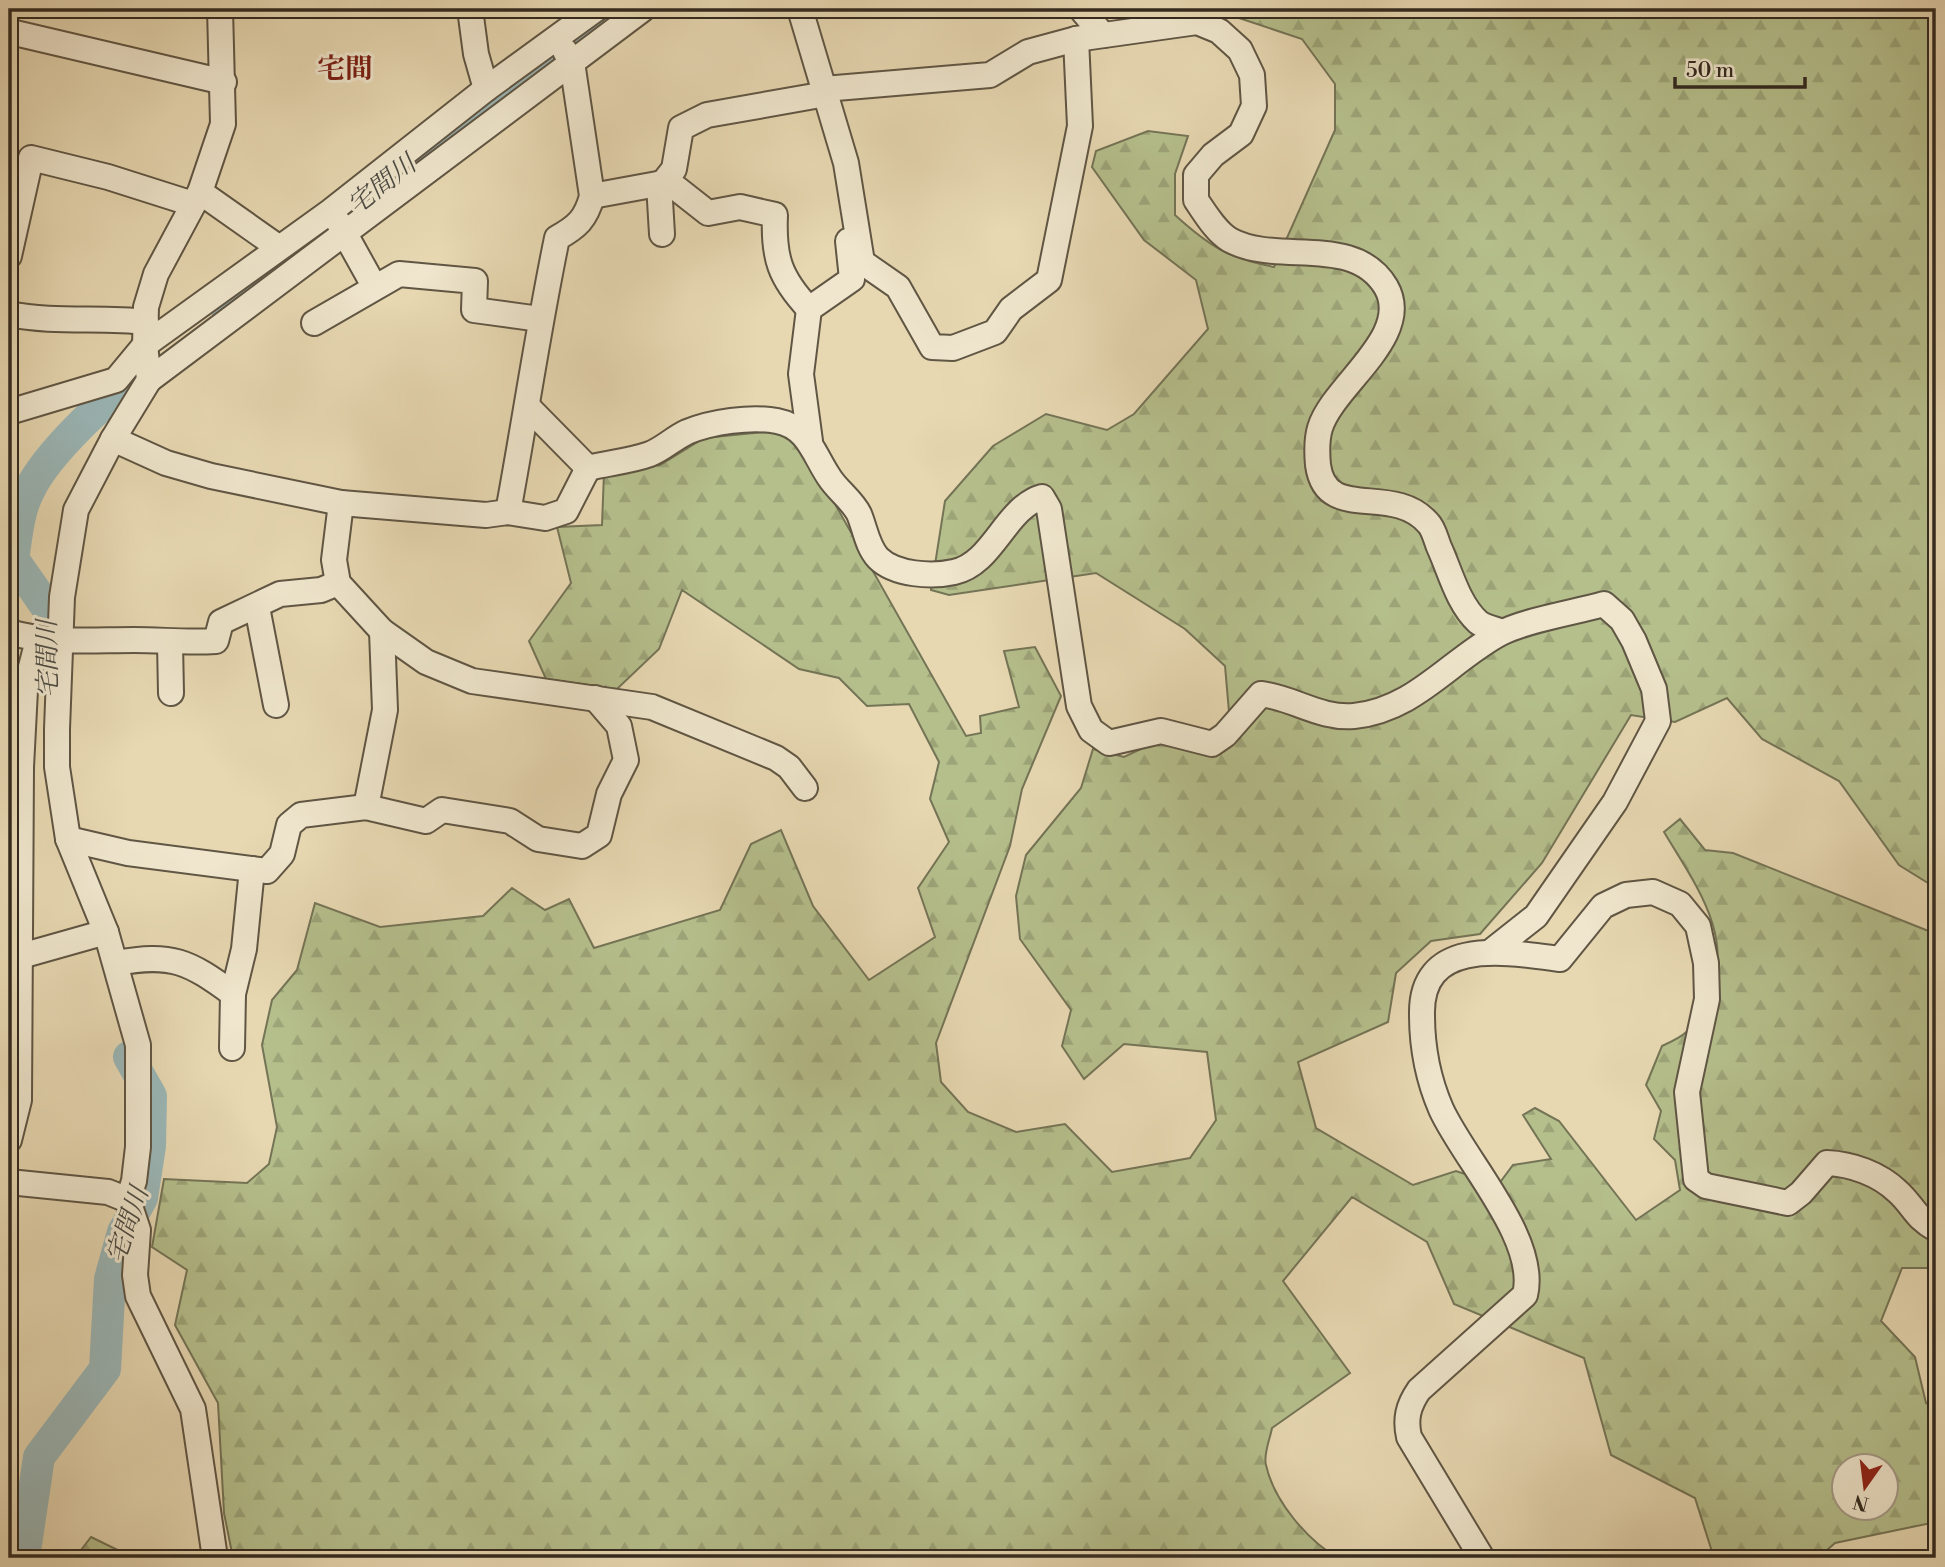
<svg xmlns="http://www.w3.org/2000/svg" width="1945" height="1567" font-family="'Libre Bodoni','Noto Serif JP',serif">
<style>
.forest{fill:url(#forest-firs);stroke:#747456;stroke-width:2;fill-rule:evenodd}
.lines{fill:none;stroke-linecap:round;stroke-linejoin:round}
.river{stroke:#9bb7b7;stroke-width:32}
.minor-casing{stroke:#605644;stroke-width:28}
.minor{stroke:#efe6cd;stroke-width:24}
.labels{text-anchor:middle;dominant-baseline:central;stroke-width:6;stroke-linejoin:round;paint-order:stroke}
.water-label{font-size:26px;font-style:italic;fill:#4d4d46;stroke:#efe6cd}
.quarter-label{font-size:28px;font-weight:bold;fill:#7a1f14;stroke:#efe6cd}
</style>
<defs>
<pattern id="forest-firs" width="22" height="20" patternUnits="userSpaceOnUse" patternTransform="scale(1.75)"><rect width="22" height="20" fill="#b5bf8c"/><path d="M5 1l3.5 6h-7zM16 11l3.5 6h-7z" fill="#9ca478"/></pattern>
</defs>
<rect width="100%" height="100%" fill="#e7d8b2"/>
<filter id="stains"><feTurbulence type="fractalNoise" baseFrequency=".00286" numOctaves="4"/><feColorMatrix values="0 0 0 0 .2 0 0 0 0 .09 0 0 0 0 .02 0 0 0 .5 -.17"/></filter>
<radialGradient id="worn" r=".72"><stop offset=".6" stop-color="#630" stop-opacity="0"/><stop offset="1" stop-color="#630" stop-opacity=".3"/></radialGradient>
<g class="forest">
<path d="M 1183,9 L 1936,9 L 1936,888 L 1899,865 L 1839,781 L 1762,739 L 1727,698 L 1675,722 L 1631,715 L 1542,863 L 1480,934 L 1431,941 L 1396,973 L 1388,1022 L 1298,1062 L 1316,1128 L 1413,1185 L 1456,1171 L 1498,1185 L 1513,1165 L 1551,1159 L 1523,1115 L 1535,1108 L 1559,1121 L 1636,1220 L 1680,1190 L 1675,1160 L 1654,1139 L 1661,1111 L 1646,1085 L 1662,1046 C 1691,1033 1690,1030 1705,1003 C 1740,942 1695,884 1664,832 L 1680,819 L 1705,850 L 1733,853 L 1936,934 L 1936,1268 L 1902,1268 L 1881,1321 L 1915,1357 L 1926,1403 L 1936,1408 L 1936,1529 L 1931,1523 L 1835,1543 L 1818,1558 L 1714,1558 L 1695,1498 L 1611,1455 L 1584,1358 L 1454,1304 L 1427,1242 L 1352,1197 L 1283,1281 L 1350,1373 L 1272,1428 C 1270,1439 1263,1455 1266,1465 C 1274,1501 1307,1540 1338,1558 L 233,1558 L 224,1513 L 218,1403 L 175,1325 L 187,1270 L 152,1247 L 164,1179 L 247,1183 L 269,1164 L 277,1127 L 262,1045 L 272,1000 L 297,970 L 315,903 L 380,927 L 483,916 L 512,888 L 545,910 L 569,899 L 594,948 L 720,910 L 751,844 L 781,830 L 813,906 L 869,980 L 935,937 L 918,888 L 949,842 L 930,799 L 939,762 L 909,704 L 867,706 L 839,678 L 799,669 L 682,590 L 659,649 L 617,689 L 546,679 L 529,641 L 571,583 L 557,527 L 602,525 L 604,473 L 660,465 L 704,438 L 764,432 L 796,435 L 966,736 L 981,733 L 980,716 L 1019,707 L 1004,651 L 1035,647 L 1061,696 L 1022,789 L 1010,846 L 936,1043 L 941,1082 L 968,1112 L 1016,1132 L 1065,1124 L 1112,1172 L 1190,1158 L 1216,1120 L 1207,1052 L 1124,1044 L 1084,1079 L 1062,1046 L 1071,1010 L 1020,939 L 1016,896 L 1026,855 L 1081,788 L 1093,749 L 1124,757 L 1160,740 L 1212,755 L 1229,712 L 1225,666 L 1185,629 L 1096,573 L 949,595 L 931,590 L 945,501 L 993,446 L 1046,414 L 1107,430 L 1134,414 L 1208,329 L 1196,280 L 1144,240 L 1092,167 L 1096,151 L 1148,131 L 1188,136 L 1175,174 L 1175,215 C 1209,246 1228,258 1274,267 L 1335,130 L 1335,84 L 1302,39 L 1239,18 ZM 1843,1466 L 1885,1466 L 1885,1508 L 1843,1508 Z"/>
<polygon points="91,1537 134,1558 75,1558"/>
</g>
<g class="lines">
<g class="river">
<polyline points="226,307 462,123 621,9"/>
<path d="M 51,653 L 52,615 L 13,559 C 17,536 18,512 29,491 C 47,452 114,391 149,366"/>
<polyline points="24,1558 39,1457 105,1369 110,1279 123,1232 142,1198 150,1146 151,1096 129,1057"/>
</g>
<g class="minor-casing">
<g id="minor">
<polyline points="470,9 476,54 486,89"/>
<polyline points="800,9 846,163 862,262 898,287 932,347 953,348 995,332 1011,309 1049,280 1080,126 1076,39"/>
<polyline points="1081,9 1103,35"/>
<polyline points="15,33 224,82"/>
<path d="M 824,89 L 990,75 L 1028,52 L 1076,39 L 1197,22 L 1219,31 L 1240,50 L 1252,75 L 1254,106 L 1241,134 L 1213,155 L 1196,175 L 1196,200 C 1205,213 1216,232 1230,240 C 1278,266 1354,233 1386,287 C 1414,336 1333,385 1320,428 C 1317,438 1317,454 1318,465 C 1326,524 1392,482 1428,523 C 1434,529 1436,540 1439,547 C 1450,571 1458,604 1478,622 C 1484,627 1495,629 1502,632"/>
<path d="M 666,180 L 708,213 L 740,207 L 775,215 C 773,258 780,278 809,309"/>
<polyline points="659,184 662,234"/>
<polyline points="200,192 278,247"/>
<polyline points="592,196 663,183 674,169 681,128 707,115 826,94"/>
<polyline points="339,223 374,286"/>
<polyline points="9,256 31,158 108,177 193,204"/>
<path d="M 9,314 C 54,323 100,317 146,322"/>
<polyline points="314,323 399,274 475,281 474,310 540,319"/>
<polyline points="149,380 643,9"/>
<polyline points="527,406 588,468"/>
<polyline points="9,412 116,380 145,345 331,211 486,89 596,9"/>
<polyline points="113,439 166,463 211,476 341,503 486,515 508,512 545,518 566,511 588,468"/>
<polyline points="810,441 801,374 809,309 852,279 848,241"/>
<path d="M 588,468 C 608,463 631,461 650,454 C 663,449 674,438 687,432 C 711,422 751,416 777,421 C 808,427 813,453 829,477 C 837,490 852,500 859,514 C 865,528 867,546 878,558 C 895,575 932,577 954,572 C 993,564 1005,508 1042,497 L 1049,509 L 1079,706 L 1091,730 L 1109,743 L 1161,731 L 1212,744 L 1225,735 L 1261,694 C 1294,698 1320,719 1354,716 C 1415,710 1450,660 1501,633 C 1526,620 1576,612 1604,604 L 1622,620 L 1634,641 L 1654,689 L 1658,721 L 1615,802 L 1536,916 L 1493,950"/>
<polyline points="341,503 334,560 338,583 382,631 426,662 472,681 652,707 776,758 789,767 805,788"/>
<path d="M 508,512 C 525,420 538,330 557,238 C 577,227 586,219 592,196 L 572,62 L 565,51"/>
<polyline points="257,607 276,705"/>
<path d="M 9,632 C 50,644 91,640 134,640 C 163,640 186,643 216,641 L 221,622 L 280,594 L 321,590 L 338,583"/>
<polyline points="170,643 171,693"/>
<polyline points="366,807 385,710 382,631"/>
<polyline points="68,839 128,853 267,871 282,854 289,825 301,815 366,807 426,821 442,810 510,821 538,839 582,846 599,835 609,794 626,760 619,726 595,698"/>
<polyline points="21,956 106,932"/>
<path d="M 116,963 C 172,953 188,961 233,994 L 232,1048"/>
<polyline points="233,994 244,949 252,869"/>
<polyline points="9,1140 19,1100 21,767 25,690 38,640"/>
<polyline points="9,1182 108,1192 128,1200"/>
<polyline points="215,1558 193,1409 138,1296 135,1275 138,1230 128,1200 134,1181 138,1147 138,1045 106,932 68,839 57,767 57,729 62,597 76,510 113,439 149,380 145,345 146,307 156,274 200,192 223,124 220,9"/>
<path d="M 1482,1558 L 1409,1437 C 1405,1419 1408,1406 1419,1390 L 1525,1295 C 1539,1239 1464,1160 1441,1109 C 1428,1079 1422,1047 1422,1015 C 1420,936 1507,952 1560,959 L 1603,906 L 1626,895 L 1653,892 L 1680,904 L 1698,926 L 1706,963 L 1707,999 L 1687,1092 L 1696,1179 L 1706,1186 L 1788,1203 L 1801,1193 L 1827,1163 C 1852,1164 1879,1174 1897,1191 C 1913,1205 1915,1218 1936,1229"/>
</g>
</g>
<use href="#minor" class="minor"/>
</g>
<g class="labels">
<g class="water-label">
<text transform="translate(382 185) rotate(-38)">宅間川</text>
<text transform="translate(48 659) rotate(-91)">宅間川</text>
<text transform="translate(128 1225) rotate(-71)">宅間川</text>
</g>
<g class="quarter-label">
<text x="345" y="69">宅間</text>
</g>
</g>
<rect width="1945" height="1567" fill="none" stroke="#e7d8b2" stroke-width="35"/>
<rect x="10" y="10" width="1924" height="1546" fill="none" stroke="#332a20" stroke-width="3.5"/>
<rect x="18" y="18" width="1910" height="1532" fill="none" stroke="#332a20" stroke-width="2"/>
<g transform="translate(1865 1487) rotate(194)"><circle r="33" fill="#efe6cd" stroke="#a49b88" stroke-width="2"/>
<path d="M0-5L12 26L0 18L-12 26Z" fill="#8f2418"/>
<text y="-10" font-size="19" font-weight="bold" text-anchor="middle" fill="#332a20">N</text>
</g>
<path d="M1675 77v10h130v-10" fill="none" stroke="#332a20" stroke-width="3.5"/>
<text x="1686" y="77" font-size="21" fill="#332a20" stroke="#efe6cd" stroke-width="5" paint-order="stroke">50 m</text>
<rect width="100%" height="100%" filter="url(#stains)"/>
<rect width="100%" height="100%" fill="url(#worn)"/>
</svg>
